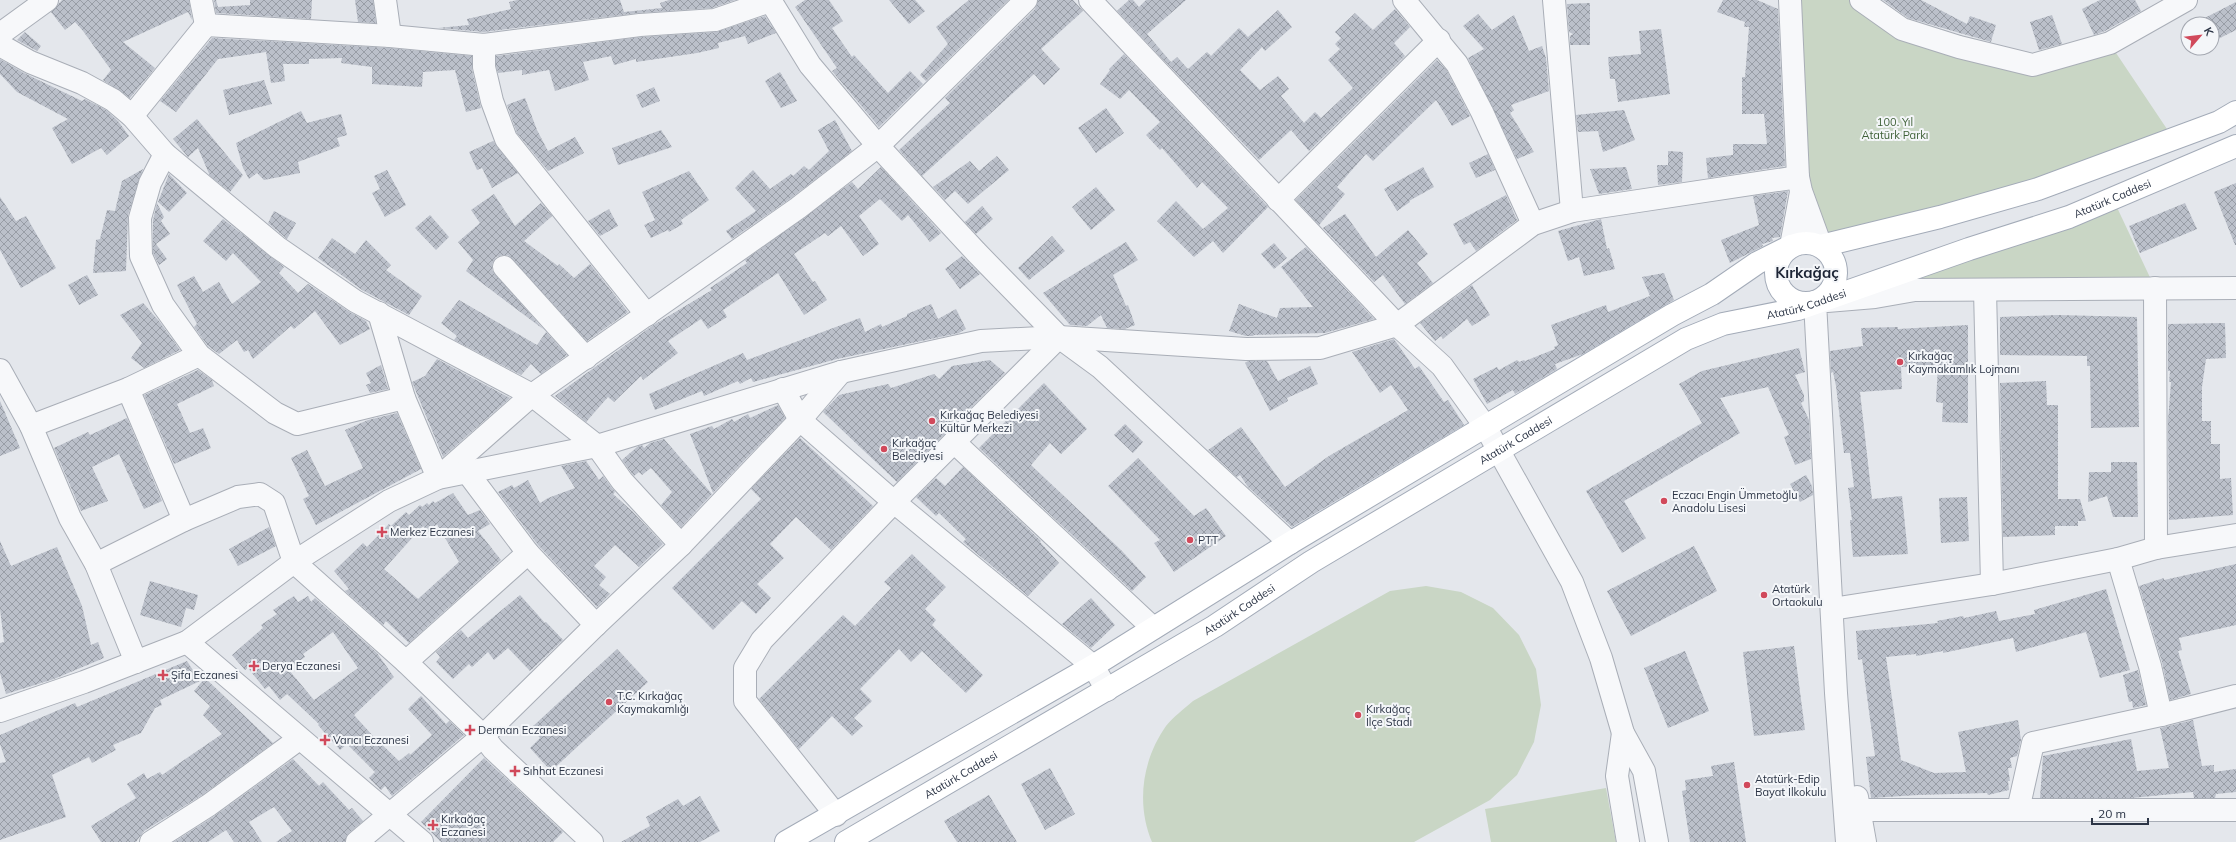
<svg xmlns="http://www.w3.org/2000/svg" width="2236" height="842" font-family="Mulish,sans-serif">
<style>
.park{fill:#c9d6c5}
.building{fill:url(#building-cross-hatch);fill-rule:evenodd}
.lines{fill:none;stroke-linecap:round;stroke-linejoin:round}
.minor-casing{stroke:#a9aeb7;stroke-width:24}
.major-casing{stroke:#a3abb8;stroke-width:24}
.minor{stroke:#f7f8fa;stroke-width:22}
.major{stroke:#fff;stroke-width:22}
.poi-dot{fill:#d1495b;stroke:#f4f6f9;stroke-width:1.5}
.labels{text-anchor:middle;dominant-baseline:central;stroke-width:4;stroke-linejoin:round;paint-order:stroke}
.park-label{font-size:11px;fill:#3f6138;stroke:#f4f6f9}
.street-label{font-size:11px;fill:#2b3445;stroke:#f4f6f9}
.poi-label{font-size:11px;fill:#2b3445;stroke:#f4f6f9;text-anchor:start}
.district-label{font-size:15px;font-weight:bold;fill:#1d2536;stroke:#f4f6f9}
</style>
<defs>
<pattern id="building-cross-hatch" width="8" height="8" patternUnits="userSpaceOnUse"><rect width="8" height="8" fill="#bbc0ca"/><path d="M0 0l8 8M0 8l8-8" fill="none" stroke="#989da6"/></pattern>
</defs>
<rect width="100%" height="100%" fill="#e4e7ec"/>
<g class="park">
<polygon points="1792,0 1858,0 1902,30 2033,66 2110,44 2173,138 1822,245 1803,191"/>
<polygon points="2113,199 2155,288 1875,297 1969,249"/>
<path d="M 1426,586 L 1461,592 L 1493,608 L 1519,635 L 1536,669 L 1541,705 L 1534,742 L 1517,775 L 1490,800 L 1414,842 L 1152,842 C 1136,804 1142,760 1166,726 C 1173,717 1184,709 1193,701 L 1390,591 Z"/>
<polygon points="1606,788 1616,842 1491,842 1485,809"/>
</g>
<g class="building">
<polygon points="62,0 189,0 192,20 188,12 123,42 155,68 130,98 103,80 111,70 83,31 75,22 65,30 51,12"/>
<polygon points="214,0 216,0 218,7 250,5 250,0 312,0 311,19 216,13"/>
<polygon points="355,0 373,0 376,23 358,22"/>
<polygon points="517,0 620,0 624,12 662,8 660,3 669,0 735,0 712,8 638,13 484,32 438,28 469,25 467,19 511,9 509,2"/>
<polygon points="805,0 829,0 843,21 832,28 852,57 854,55 888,93 910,71 923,84 879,127 832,71 837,68 795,7"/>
<polygon points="889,0 915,0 925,11 909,24"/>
<polygon points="969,0 1008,0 926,81 920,75 948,44 936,27"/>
<polygon points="1038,0 1073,0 1083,11 1041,49 1060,69 1044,85 1034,74 922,176 899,150 950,103 945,98 1035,9"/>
<polygon points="1129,0 1133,0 1139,7 1146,0 1186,0 1147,34 1171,62 1177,57 1188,69 1207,52 1211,56 1239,28 1248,37 1278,10 1292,27 1265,51 1262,47 1240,70 1260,90 1278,76 1289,89 1281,96 1304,123 1315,112 1321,118 1353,88 1328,60 1340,49 1335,44 1341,38 1335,32 1355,13 1373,30 1395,9 1410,27 1394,43 1405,56 1309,151 1291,130 1259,160 1117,11"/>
<polygon points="1723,0 1757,0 1778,9 1785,166 1708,178 1706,158 1733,155 1733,144 1767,144 1764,114 1742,114 1742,77 1745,77 1749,27 1744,27 1745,22 1717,12"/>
<polygon points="1883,0 1921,0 1967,24 1970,16 1996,25 1992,38 1991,42 1908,18"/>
<polygon points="2100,0 2135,0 2141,11 2105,31 2094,35 2082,9"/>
<polygon points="2236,2 2236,30 2212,42 2212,24 2193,24"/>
<polygon points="1590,3 1590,45 1570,45 1570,36 1573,34 1569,32 1567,4"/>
<polygon points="1478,14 1492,30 1514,15 1529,51 1542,46 1546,58 1549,91 1511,105 1514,110 1510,113 1534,152 1517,159 1468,58 1484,49 1463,26"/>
<polygon points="2052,15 2062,44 2039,50 2030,22"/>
<polygon points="765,16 776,33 748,44 745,36 718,43 719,48 697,53 636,62 636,59 614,65 611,56 583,62 589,80 555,91 549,70 522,75 522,70 498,73 496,66 496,56 641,37 716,32"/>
<polygon points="1661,29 1670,94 1618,102 1615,79 1610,79 1608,57 1641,54 1639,31"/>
<polygon points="25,32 41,46 37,51 17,40"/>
<polygon points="212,38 389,48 472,56 472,70 481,108 466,112 455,70 423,72 422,87 372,84 372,67 341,63 342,58 309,59 309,64 283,64 285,81 271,83 266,52 218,59 176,112 160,101"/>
<polygon points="1124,54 1268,207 1223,253 1213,241 1194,257 1157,221 1176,201 1203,229 1228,208 1202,182 1197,188 1162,148 1160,150 1146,135 1160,122 1129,90 1120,99 1100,84 1110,70 1109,69"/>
<polygon points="0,59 24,73 82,101 85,99 106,110 118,121 129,136 107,155 101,148 72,164 52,128 68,119 17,92 0,74"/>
<polygon points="1437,60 1447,71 1470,116 1452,126 1436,100 1373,161 1366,154 1337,187 1345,194 1319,225 1296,200"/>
<polygon points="780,72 797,101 781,108 765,81"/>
<polygon points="264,80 272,104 229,115 223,90"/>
<polygon points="654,87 660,101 642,108 636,95"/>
<polygon points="525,98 537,130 548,151 575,137 584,153 548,171 517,133 507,105"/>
<polygon points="1106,108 1124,133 1096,153 1078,128"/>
<polygon points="1624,110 1635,140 1603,152 1598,131 1578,132 1576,115"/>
<polygon points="301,111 307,123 341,114 347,135 337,138 340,146 298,162 300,173 264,180 257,173 249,179 243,168 236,143"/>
<polygon points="197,119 243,175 230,192 210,176 198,148 188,157 173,139"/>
<polygon points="835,120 852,151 791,198 732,239 726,231 756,211 735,188 753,170 770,189 791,174 793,176 804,166 809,170 829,151 818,130"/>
<polygon points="661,130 672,147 618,165 612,148"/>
<polygon points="493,141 518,173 492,188 482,168 477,170 469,152"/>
<polygon points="1668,151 1683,152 1682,182 1658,185 1657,165 1668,165"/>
<polygon points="1488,154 1495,170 1476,178 1469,163"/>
<polygon points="997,156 1009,170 968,204 955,191 945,200 933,187 970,161 979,171"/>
<polygon points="881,167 941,233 930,242 908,215 902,221 880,199 859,216 879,244 863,256 841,226 828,236 825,233 794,254 813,282 815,281 827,300 804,315 778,273 723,310 727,317 708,329 701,319 668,341 678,353 643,380 641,376 614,402 608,397 586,422 555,396 652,326 712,290 710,288 747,263 745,260 852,182 858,189"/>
<polygon points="1423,167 1434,187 1409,201 1410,202 1397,211 1384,189"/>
<polygon points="1626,167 1632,189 1599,194 1590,169"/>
<polygon points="143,169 128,215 126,271 93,273 96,240 100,239 107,210 115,211 122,181"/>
<polygon points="387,170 406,205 385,217 372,193 380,189 374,176"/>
<polygon points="689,171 709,200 681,220 683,224 669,232 668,230 651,238 644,225 655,220 642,192"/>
<polygon points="169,174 187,193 169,212 158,202"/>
<polygon points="2236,183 2236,245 2235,245 2214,192"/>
<polygon points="1096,187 1115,210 1091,230 1072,207"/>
<polygon points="1788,191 1780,237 1772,238 1773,241 1762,244 1763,246 1730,263 1721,240 1759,225 1753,196"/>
<polygon points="494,194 515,226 541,203 552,216 524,241 558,266 559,264 574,278 590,264 628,312 587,341 508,255 502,255 496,257 492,264 492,270 543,329 466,271 473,260 458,242 480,223 471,210"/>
<polygon points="1506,195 1517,220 1476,251 1470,242 1464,245 1453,224"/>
<polygon points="0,197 16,221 26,216 56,268 21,288 0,250"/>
<polygon points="157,203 164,217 161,221 170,234 156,244 167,259 159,265 153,253 153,220"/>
<polygon points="2185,203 2197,229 2140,253 2129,226"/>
<polygon points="982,206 993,219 976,234 965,222"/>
<polygon points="609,209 618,226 600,236 588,221"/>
<polygon points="274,211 296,223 287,239 268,223"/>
<polygon points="1345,214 1376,257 1408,230 1428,254 1417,263 1433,283 1405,304 1383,275 1374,282 1323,228"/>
<polygon points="430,215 449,237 436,250 415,228"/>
<polygon points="223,219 284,267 279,273 298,293 308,284 348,311 366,321 370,329 340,345 315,311 294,329 291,326 253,359 248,350 244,352 237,340 219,354 208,346 194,327 197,324 177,285 194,276 203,292 219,282 232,304 261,282 233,253 226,261 203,241"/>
<polygon points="1601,219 1607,249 1609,248 1615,269 1584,276 1579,257 1568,261 1558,231"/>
<polygon points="1052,236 1065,251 1029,280 1018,268"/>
<polygon points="332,238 355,254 366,240 391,265 386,270 422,296 409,315 362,290 318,258"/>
<polygon points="1126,242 1138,260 1113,275 1126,306 1128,305 1135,325 1125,329 1107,328 1101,315 1087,326 1070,325 1043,293"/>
<polygon points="1274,243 1287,258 1274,269 1261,254"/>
<polygon points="1306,247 1374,319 1325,333 1253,335 1254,336 1246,336 1229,331 1239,304 1277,318 1280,308 1313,307 1281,267"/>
<polygon points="962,256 980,274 960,289 945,269"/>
<polygon points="1664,273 1674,300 1583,354 1555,364 1557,369 1515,394 1513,390 1487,404 1473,379 1497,367 1499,370 1517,360 1519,362 1524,360 1525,361 1555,349 1554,347 1558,345 1551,325 1606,305 1608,312 1650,296 1642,277"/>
<polygon points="87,275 98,295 79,305 68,285"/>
<polygon points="1472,285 1490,315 1472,326 1467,319 1443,339 1441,336 1435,341 1420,323"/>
<polygon points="459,300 537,345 546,332 567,355 541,374 531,364 521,375 454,340 457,336 441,323"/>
<polygon points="143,303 159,321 180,350 144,368 131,358 142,343 120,315"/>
<polygon points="931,304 938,319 956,309 966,329 959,333 837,359 753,382 751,378 740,384 738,381 704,396 702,391 655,410 649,394 743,353 747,360 860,318 865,332 881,324 882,327 907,316 907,314"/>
<polygon points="2057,315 2137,317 2139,427 2091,428 2090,366 2087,366 2087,356 2000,355 2000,317"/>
<polygon points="2225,323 2226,358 2206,359 2202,387 2202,421 2211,421 2211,444 2220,444 2220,479 2231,478 2233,515 2169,520 2168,421 2171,382 2169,382 2170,371 2168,371 2168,324"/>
<polygon points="1968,325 1968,423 1942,422 1943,403 1936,402 1938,365 1901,367 1902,389 1860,392 1872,499 1902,496 1908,554 1853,557 1850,520 1852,520 1848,488 1854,487 1850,453 1844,453 1836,386 1833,372 1831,373 1830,351 1863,346 1861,328 1898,327 1898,329"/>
<polygon points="1394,339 1415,369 1419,366 1444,402 1448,400 1464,425 1292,527 1248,487 1240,475 1237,477 1208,450 1241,427 1285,487 1329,456 1408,410 1391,385 1380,393 1352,352"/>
<polygon points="1799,348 1805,372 1795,375 1804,395 1804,401 1801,403 1809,420 1811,459 1795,465 1784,437 1789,435 1768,387 1720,398 1740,433 1624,501 1646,538 1622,553 1586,491 1702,423 1679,384 1702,371"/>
<polygon points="437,359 510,398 443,457 412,382 425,376"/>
<polygon points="990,360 1005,373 897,482 823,412 839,395 888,384 891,388 934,374 939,379 952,366"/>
<polygon points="1248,361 1267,361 1278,381 1310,366 1318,384 1287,398 1288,401 1270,411 1245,363"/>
<polygon points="381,365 388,389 370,393 366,385 371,383 366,373"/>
<polygon points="198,370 212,380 214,386 177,404 190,433 203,428 211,448 174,464 144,395"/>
<polygon points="2046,381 2047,405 2058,405 2058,499 2080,499 2086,521 2078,521 2078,526 2055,526 2055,535 2003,537 2000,383"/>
<polygon points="1044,383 1087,429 1061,454 1050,443 1031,465 1122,551 1146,577 1132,591 979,448"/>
<polygon points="0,401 20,448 0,456"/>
<polygon points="778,405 785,418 713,493 690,434 712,426 714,429 732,419 734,422 748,414 750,418"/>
<polygon points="397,413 421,469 316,525 303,499 309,496 291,458 307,450 325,486 363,468 345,430 368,420"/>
<polygon points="127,418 162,501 144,509 119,454 92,467 108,501 81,511 54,448 88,432 90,435"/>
<polygon points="1125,424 1143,442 1133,453 1114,435"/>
<polygon points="800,438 873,506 831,550 796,517 770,544 784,558 757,584 771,598 756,614 742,601 713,630 672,588 761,499 751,489"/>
<polygon points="664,439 712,494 681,527 661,505 672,492 651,468 642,475 639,472 634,476 622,460 637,447 642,445 644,448 650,443"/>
<polygon points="1138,458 1194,516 1206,508 1226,536 1174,572 1154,543 1160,540 1108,486"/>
<polygon points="586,461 599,480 603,476 615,492 613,494 633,512 663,544 639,567 615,545 594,566 606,577 599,585 610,594 597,607 538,545 498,492 512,485 514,488 528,480 540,503 548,498 575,488 561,466"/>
<polygon points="2111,462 2137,462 2138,517 2113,517 2107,496 2088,502 2089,472 2111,472"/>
<polygon points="963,467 1041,541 1040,542 1059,563 1028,596 963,542 966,539 939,513 936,516 916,497 936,478 945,486"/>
<polygon points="1806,475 1812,486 1813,495 1800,502 1790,484"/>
<path d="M 453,493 L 468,515 L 480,510 L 490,524 L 478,531 L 501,560 L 409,643 L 386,621 L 383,625 L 345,591 L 349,589 L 334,571 L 363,543 L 367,547 L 389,524 L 391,526 L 406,512 L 409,515 L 420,505 L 422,507 L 427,503 L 429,505 L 433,501 L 435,503 ZM 437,524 L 459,562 L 418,599 L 384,569 L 423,526 L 429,532 Z"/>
<polygon points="1967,497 1969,541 1941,543 1939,498"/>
<polygon points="269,527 276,546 238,566 229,549"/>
<polygon points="0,541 11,566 57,547 82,606 91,645 98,642 104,658 54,679 6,694 0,673 0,643 4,642 0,609"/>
<polygon points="1694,546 1717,591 1631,636 1607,591"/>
<polygon points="912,554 946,587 925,609 936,620 932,625 983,675 966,693 922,651 911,662 899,649 860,689 872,701 854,718 863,726 852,736 832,716 799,749 759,699 843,615 855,626 891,588 884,582"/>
<polygon points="2236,564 2236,625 2179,638 2182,650 2178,651 2191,694 2170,700 2162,662 2139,586 2164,578 2164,580"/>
<polygon points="150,581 198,595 194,610 186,608 181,627 140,615"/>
<polygon points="2106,589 2130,670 2100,678 2086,632 2016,652 2013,638 1943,653 1943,651 1916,656 1916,654 1886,657 1901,760 1934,773 1966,772 1958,732 2018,720 2021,740 2017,756 2010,758 2012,768 2008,768 2010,781 2008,781 2009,790 1988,795 1987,793 1918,795 1871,798 1866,757 1875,756 1862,659 1858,660 1856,631 1938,623 1937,621 1963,616 1964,618 1996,611 1999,621 2035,614 2034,610"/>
<polygon points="520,595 545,623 546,622 563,640 530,671 508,648 494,660 488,652 472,667 469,664 453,679 436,662 440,657 436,652 461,630 468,638"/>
<path d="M 294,596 L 298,602 L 308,596 L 311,602 L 315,598 L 377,653 L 394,677 L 354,715 L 373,736 L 399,761 L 409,753 L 410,755 L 432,735 L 408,709 L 421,696 L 446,724 L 449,721 L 464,735 L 392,796 L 385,786 L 381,790 L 369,778 L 375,772 L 347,744 L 340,750 L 318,725 L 319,724 L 287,694 L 280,700 L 269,686 L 265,689 L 248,668 L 245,670 L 232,655 L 263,628 L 261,625 L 277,614 L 273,610 ZM 333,632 L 358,668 L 314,700 L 288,669 L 305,657 L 303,654 Z"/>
<polygon points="1091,598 1115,625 1091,648 1062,624"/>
<polygon points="1794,646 1805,730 1754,736 1743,652"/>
<polygon points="617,649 648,682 551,771 530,748 540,738 531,728"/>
<polygon points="1685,651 1709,711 1668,728 1644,668"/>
<polygon points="187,661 200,681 160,700 162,705 155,708 141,733 113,745 116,750 92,763 89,757 52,775 66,817 0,840 0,763 6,762 0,744 0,735 75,703 77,707"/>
<polygon points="2138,670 2146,705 2133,708 2132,701 2129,702 2123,675"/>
<polygon points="205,678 273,743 202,795 144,831 136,842 101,842 91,826 136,798 127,784 144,773 147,779 160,772 162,775 222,734 203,715 210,706 194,691"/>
<polygon points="2193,720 2202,766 2214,765 2214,772 2236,769 2236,792 2216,794 2215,798 2194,798 2193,792 2132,798 2040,798 2043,756 2131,739 2137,771 2169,768 2160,728"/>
<polygon points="484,758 563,832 553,842 441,842 421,822"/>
<polygon points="293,759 319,786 323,782 349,810 352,808 363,821 349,833 345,842 276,842 292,831 274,807 249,822 262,842 234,842 226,830 208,842 174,842 216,815"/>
<polygon points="1734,762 1746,842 1690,842 1682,791 1686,790 1685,780 1713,776 1711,766"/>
<polygon points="1050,768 1075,814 1045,830 1021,784"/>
<polygon points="989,795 1017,842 957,842 944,821"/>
<polygon points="700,796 720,831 700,842 621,842 650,826 646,817 678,799 683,806"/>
</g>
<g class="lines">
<g class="minor-casing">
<g id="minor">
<polyline points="201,0 206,25"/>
<polyline points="385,0 390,36"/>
<polyline points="770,0 810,65 878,146 976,252 1059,337 1100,367 1290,543"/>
<polyline points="1090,0 1397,325 1442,366 1485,426 1572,582 1601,658 1623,733 1644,771 1657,842"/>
<polyline points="1404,0 1457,64 1482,112 1533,224"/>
<polyline points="1554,0 1572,211"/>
<polyline points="1790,0 1798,177 1801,191 1821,246"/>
<polyline points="1861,0 1902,29 1959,47 2033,65 2110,43 2186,0"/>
<polyline points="206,25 390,36 484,45 640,25 715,20 770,1"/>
<polyline points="0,34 47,0"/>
<polyline points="0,45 30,62 82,83 113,100 132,116 165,154 277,247 355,301 532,395 597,446 622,481 681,545"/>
<polyline points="484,45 484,67 492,101 506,139 647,315"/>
<polyline points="132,116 206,25"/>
<polyline points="165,154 150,183 140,218 141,256 163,305 199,355 275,413 297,424 404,398"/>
<polyline points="1278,200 1439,40"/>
<polyline points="1791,246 1801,192"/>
<polyline points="504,267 586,358"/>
<polyline points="2155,288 2156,548"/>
<polyline points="1985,290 1992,584"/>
<polyline points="379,313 404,398 438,478 532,395 798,208 878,146 1026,0"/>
<polyline points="0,370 31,426 70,518 96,564 136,662"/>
<polyline points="128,389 184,520"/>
<polyline points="783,389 800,420 894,502 1093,666 1107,690"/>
<polyline points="31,426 128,389 199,355"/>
<polyline points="954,442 1153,628"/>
<polyline points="467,472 528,553 596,625"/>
<polyline points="2118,559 2150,666 2161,715"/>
<polyline points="96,564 184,520 238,497 260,494 274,503 294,562 406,662 483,736 493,749 592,842"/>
<polyline points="1832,609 1992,584 2118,559 2156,548 2236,535"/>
<polyline points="187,642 422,842"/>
<polyline points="406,662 528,553"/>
<polyline points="0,711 84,682 187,642 294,562 389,501 438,478 597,446 841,372 981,341 1059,337 1246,349 1320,348 1397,325 1533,224 1572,211 1798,177"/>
<polyline points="1623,733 1617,776 1628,842"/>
<polyline points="1857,797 1865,842"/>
<polyline points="1859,810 2236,810"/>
<polyline points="2018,810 2033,743 2161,715 2236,696"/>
<polyline points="836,815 745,701 745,668 762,640 894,502 1059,337"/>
<polyline points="151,842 209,805 299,739"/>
<polyline points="357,842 483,736 596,625 681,545 800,420 841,372"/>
<polyline points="1847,842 1836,693 1815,302 1875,297 1915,290 2236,288"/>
</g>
</g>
<g class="major-casing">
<g id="major">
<circle cx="1806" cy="273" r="30"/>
<polyline points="1821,246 1940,217 2038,189 2219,122 2236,112"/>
<polyline points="786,842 1093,666 1290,543 1672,315 1712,294 1757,263 1791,246"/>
<path id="s1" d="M 846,842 L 1215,626 L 1311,562 L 1686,339 L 1723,324 L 1798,309 L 1969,249 L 2069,217 L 2236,146"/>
</g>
</g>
<use href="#minor" class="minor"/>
<use href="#major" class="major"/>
</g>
<g class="poi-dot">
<circle cx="1900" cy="362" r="4"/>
<circle cx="932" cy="421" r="4"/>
<circle cx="884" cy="449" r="4"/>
<circle cx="1664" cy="501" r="4"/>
<path d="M380 526h4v4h4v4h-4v4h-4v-4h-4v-4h4z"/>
<circle cx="1190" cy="540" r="4"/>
<circle cx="1764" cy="595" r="4"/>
<path d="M252 660h4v4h4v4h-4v4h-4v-4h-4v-4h4z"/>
<path d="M161 669h4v4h4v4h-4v4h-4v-4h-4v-4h4z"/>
<circle cx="609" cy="702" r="4"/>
<circle cx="1358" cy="715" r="4"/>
<path d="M468 724h4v4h4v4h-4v4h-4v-4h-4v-4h4z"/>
<path d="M323 734h4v4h4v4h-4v4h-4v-4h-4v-4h4z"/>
<path d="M513 765h4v4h4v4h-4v4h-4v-4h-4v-4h4z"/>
<circle cx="1747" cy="785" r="4"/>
<path d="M431 819h4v4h4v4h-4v4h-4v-4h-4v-4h4z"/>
</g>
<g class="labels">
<g class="park-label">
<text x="1895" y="122">100. Yıl<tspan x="1895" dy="13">Atatürk Parkı</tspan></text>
</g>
<g class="street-label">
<text stroke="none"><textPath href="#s1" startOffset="1429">Atatürk Caddesi</textPath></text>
<text stroke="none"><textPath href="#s1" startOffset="1105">Atatürk Caddesi</textPath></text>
<text stroke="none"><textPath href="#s1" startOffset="781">Atatürk Caddesi</textPath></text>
<text stroke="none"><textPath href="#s1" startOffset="457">Atatürk Caddesi</textPath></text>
<text stroke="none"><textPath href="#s1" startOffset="133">Atatürk Caddesi</textPath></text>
</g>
<g class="poi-label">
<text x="1908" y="356">Kırkağaç<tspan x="1908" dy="13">Kaymakamlık Lojmanı</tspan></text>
<text x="940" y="415">Kırkağaç Belediyesi<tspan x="940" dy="13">Kültür Merkezi</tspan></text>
<text x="892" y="443">Kırkağaç<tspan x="892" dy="13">Belediyesi</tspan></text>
<text x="1672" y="495">Eczacı Engin Ümmetoğlu<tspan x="1672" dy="13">Anadolu Lisesi</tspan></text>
<text x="390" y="532">Merkez Eczanesi</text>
<text x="1198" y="540">PTT</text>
<text x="1772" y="589">Atatürk<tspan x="1772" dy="13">Ortaokulu</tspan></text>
<text x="262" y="666">Derya Eczanesi</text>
<text x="171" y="675">Şifa Eczanesi</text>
<text x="617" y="696">T.C. Kırkağaç<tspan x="617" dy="13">Kaymakamlığı</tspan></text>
<text x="1366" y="709">Kırkağaç<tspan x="1366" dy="13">İlçe Stadı</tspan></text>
<text x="478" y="730">Derman Eczanesi</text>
<text x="333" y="740">Varıcı Eczanesi</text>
<text x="523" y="771">Sıhhat Eczanesi</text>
<text x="1755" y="779">Atatürk-Edip<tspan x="1755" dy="13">Bayat İlkokulu</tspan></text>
<text x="441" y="819">Kırkağaç<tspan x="441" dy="13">Eczanesi</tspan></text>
</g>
<g class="district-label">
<text x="1807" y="272">Kırkağaç</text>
</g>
</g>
<g transform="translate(2200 36) rotate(62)"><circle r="19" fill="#f4f6f9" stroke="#a4a8b1"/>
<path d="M0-3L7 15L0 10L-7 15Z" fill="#d1495b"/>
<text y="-6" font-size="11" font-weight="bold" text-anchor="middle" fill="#2b3445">K</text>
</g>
<path d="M2092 818v6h56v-6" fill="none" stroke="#2b3445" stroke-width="2"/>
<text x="2098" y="818" font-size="12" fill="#2b3445" stroke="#f4f6f9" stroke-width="3" paint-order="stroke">20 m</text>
</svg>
